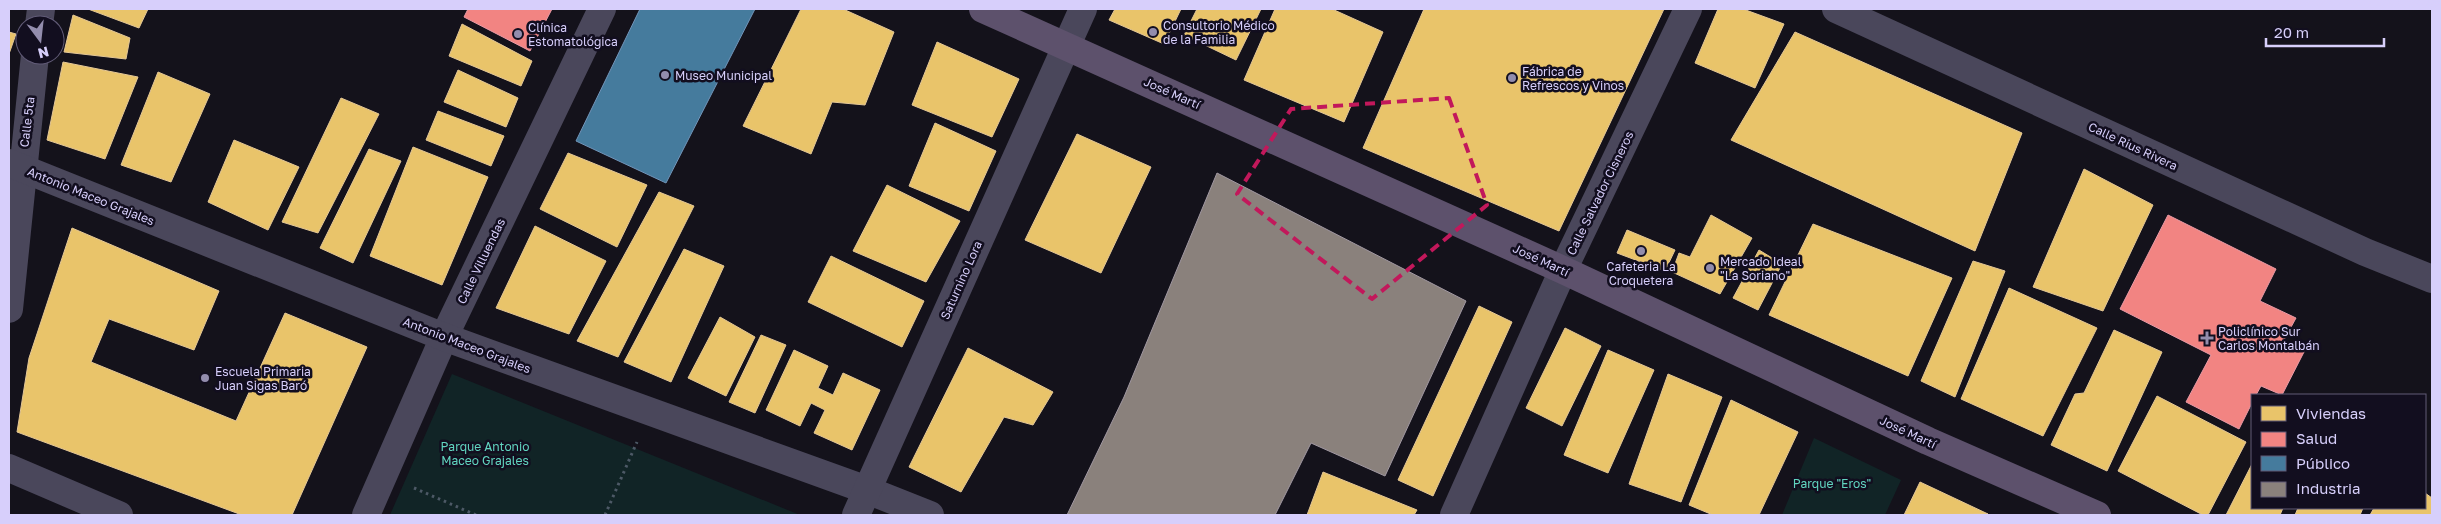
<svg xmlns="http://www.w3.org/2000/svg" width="2441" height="524" font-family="'Golos Text',sans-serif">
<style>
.green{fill:#112426}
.homes{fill:#e9c46a;stroke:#e4c796}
.health{fill:#f28482;stroke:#ea9aa6}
.public{fill:#457b9d;stroke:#7194b9}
.industry{fill:#8a817c;stroke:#a198a2}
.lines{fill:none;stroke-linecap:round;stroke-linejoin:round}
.path{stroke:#4d5966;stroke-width:3;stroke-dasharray:2.5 4;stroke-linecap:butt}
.minor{stroke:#4a475b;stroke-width:28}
.tertiary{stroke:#4a475b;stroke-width:28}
.primary{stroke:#5d516c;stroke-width:28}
.marked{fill:none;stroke:#c2185b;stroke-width:4;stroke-dasharray:10 6;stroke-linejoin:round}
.poi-dot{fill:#938dad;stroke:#120e1f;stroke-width:2}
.labels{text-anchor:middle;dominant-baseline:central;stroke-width:5;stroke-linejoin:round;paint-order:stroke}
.poi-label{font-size:12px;fill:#d7cffb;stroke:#120e1f;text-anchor:start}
.street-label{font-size:12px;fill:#d7cffb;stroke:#120e1f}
.park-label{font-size:12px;fill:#61d5c0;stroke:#120e1f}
</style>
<rect width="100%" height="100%" fill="#14121b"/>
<g class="green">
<polygon points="452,374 800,515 390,515"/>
<polygon points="1814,438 1901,480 1885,515 1782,515"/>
</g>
<g class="homes">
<polygon points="88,9 148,9 139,28"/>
<polygon points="801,9 843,9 894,32 865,105 832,102 811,154 743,126"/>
<polygon points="1115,9 1181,9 1164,44 1109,20"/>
<polygon points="1197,9 1261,9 1236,60 1184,35"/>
<polygon points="1275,9 1332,9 1383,32 1344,122 1244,80"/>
<polygon points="1424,9 1664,9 1559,231 1363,148"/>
<polygon points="1718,9 1743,9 1784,24 1755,88 1695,63"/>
<polygon points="73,15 130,38 126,59 64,52"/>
<polygon points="462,24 532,61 521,86 449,56"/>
<polygon points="9,32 16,34 9,54"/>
<polygon points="1795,32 2022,133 1975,251 1731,140"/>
<polygon points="937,42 1019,79 992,137 912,105"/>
<polygon points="63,62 138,77 105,159 47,140"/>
<polygon points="458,70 518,98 506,127 444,102"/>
<polygon points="158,72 210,94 171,182 121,165"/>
<polygon points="341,98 379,114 318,233 282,222"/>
<polygon points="438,111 504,136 491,166 426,140"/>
<polygon points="935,123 996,151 969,211 909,186"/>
<polygon points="1077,134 1151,167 1101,273 1025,240"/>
<polygon points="234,140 299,167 268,230 208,202"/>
<polygon points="413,147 488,177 442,285 370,256"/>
<polygon points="369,149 401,161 353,263 320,248"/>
<polygon points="568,153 647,185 617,247 540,209"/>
<polygon points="2084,169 2153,205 2103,311 2033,287"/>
<polygon points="887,185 960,221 926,282 853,251"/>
<polygon points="659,192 694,206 618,357 577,341"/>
<polygon points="1711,215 1752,238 1720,294 1672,272 1679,253 1690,257"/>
<polygon points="1813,224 1952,278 1908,376 1769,315"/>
<polygon points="535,226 606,261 569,334 496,308"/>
<polygon points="72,228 219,291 194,350 109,319 91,362 236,421 285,313 367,347 292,515 242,515 17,432 29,358"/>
<polygon points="1627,230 1675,250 1665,271 1617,253"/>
<polygon points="684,249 724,266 671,382 624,362"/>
<polygon points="1759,250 1782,264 1758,310 1733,298"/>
<polygon points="831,256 924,301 902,347 808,302"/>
<polygon points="1973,261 2005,271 1955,397 1921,381"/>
<polygon points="2009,288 2097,328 2043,436 1961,399"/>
<polygon points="1479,306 1512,322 1433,496 1398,480"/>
<polygon points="720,317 755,337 726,396 688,378"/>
<polygon points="1565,328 1601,346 1562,426 1526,408"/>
<polygon points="2114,330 2162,352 2107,471 2051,445 2075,394 2084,393"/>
<polygon points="761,335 786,345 755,413 729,402"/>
<polygon points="968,348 1053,392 1033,425 1004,417 961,492 909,467"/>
<polygon points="794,350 828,366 818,388 833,395 843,373 880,390 852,450 814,433 825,410 811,403 800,426 766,410"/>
<polygon points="1608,350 1654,370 1608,473 1564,455"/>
<polygon points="1668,374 1722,397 1681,502 1629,484"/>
<polygon points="2157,396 2246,442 2208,515 2203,515 2118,471"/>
<polygon points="1731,400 1798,432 1759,515 1713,515 1689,505"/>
<polygon points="2252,464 2252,508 2283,508 2280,515 2226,515"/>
<polygon points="1323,472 1417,510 1414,515 1307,515"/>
<polygon points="1920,482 1988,514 1904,515"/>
<polygon points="2425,493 2432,498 2432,515 2370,515 2374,508 2425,508"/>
<polygon points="2298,508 2363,508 2360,515 2295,515"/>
</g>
<g class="health">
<polygon points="468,9 552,9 530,51 464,17"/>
<polygon points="2168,215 2276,269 2260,301 2296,318 2284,340 2305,350 2282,395 2261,386 2256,395 2252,395 2252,403 2239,429 2186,402 2211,355 2120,309"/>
</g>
<polygon class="public" points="640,9 755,9 666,183 576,141"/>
<polygon class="industry" points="1217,173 1466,301 1385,476 1311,443 1275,515 1067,515 1124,397"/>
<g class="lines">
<g class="path">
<polyline points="414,488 476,515"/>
<polyline points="605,515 637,442"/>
</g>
<g class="minor">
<polyline points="1836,9 2365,252 2432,279"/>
<polyline points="39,25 41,9"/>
<polyline points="9,309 35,55"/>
<polyline points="9,468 119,515"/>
<polyline points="366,515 444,337 602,9"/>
<polyline points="1454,515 1563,270 1688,9"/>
</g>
<g class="tertiary">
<polyline points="9,163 444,337 867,490 930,515"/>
<polyline points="856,515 1083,9"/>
</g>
<polyline class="primary" points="983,9 1563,270 1928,441 2097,515"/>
</g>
<path class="marked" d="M 1449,98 L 1487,205 L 1372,299 L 1237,194 L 1291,109 Z"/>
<g class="poi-dot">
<circle cx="1153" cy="32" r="5"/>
<circle cx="518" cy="34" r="5"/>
<circle cx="665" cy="75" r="5"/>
<circle cx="1512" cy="78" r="5"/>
<circle cx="1641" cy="251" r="5"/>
<circle cx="1710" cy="268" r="5"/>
<path d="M2204.5 330.5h5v5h5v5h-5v5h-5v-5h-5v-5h5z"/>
<circle cx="205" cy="378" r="5"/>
</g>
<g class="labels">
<g class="poi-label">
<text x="1163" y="25">Consultorio Médico<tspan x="1163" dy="14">de la Familia</tspan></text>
<text x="528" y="27">Clínica<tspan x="528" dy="14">Estomatológica</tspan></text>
<text x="1522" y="71">Fábrica de<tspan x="1522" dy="14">Refrescos y Vinos</tspan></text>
<text x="675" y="75">Museo Municipal</text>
<text x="1720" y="261">Mercado Ideal<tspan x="1720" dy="14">"La Soriano"</tspan></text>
<text x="1641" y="266" text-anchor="middle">Cafeteria La<tspan x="1641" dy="14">Croquetera</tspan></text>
<text x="2218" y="331">Policlínico Sur<tspan x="2218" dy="14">Carlos Montalbán</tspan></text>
<text x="215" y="371">Escuela Primaria<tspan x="215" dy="14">Juan Sigas Baró</tspan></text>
</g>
<g class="street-label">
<text transform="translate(1172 93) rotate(24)">José Martí</text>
<text transform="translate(27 122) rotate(-83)">Calle 5ta</text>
<text transform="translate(2133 146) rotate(25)">Calle Rius Rivera</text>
<text transform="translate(1600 193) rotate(-64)">Calle Salvador Cisneros</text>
<text transform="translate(91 196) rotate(22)">Antonio Maceo Grajales</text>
<text transform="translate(1541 260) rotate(25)">José Martí</text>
<text transform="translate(481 261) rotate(-64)">Calle Villuendas</text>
<text transform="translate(961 280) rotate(-66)">Saturnino Lora</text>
<text transform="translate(467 345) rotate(21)">Antonio Maceo Grajales</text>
<text transform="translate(1908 432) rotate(25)">José Martí</text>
</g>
<g class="park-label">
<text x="485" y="446">Parque Antonio<tspan x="485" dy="14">Maceo Grajales</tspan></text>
<text x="1832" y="483">Parque "Eros"</text>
</g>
</g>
<rect width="2441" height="524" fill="none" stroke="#d7cffb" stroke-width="20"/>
<rect x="2251" y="394" width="175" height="115" fill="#120e1f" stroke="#615b77"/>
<rect x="2261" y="406" width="25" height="15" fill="#e9c46a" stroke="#615b77"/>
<text x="2296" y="419" font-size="15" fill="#d7cffb">Viviendas</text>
<rect x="2261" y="432" width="25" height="15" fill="#f28482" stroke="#615b77"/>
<text x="2296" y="444" font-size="15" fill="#d7cffb">Salud</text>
<rect x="2261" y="456" width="25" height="15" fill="#457b9d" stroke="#615b77"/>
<text x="2296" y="469" font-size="15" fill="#d7cffb">Público</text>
<rect x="2261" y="482" width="25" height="15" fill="#8a817c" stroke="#615b77"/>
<text x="2296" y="494" font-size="15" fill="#d7cffb">Industria</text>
<g transform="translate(40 40) rotate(165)"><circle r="24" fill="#120e1f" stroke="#615b77"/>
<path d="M0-4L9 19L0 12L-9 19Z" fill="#938dad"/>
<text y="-8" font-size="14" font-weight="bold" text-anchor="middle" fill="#d7cffb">N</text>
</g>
<path d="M2266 38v8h118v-8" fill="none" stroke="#d7cffb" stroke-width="2.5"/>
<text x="2274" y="38" font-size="15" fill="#d7cffb" stroke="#120e1f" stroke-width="4" paint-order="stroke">20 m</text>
</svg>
